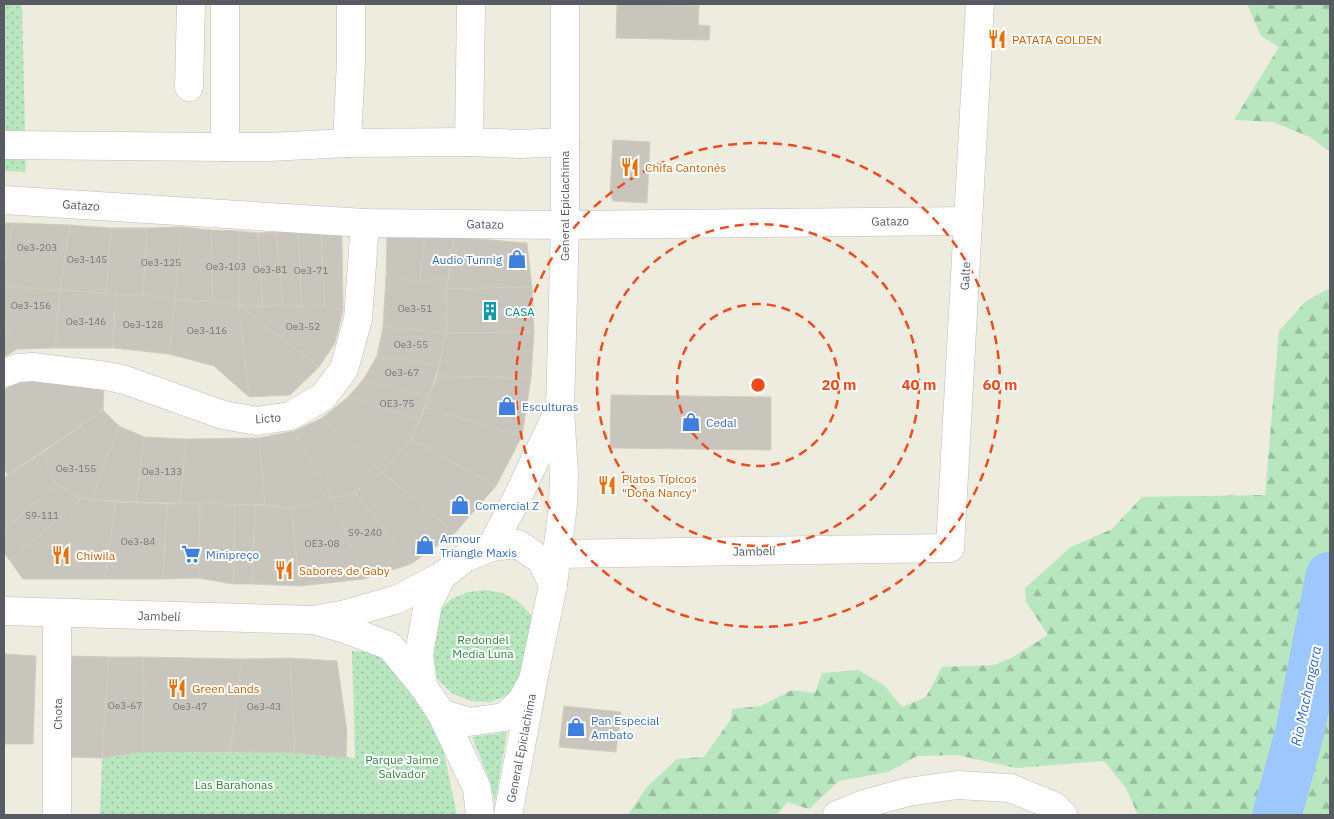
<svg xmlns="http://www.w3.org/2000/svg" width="1334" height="819" font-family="'IBM Plex Sans',sans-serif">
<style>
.green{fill:url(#green-dots)}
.forest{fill:url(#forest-firs)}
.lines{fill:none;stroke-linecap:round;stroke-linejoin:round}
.river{stroke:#9dc7ff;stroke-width:49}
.building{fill:#c8c6bc;stroke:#d2cebd}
.minor-casing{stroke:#babcc3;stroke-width:29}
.minor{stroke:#fff;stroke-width:28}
.ring{fill:none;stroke:#f04b1e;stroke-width:2.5;stroke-dasharray:9 6}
.labels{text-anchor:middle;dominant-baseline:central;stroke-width:4;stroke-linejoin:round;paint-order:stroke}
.number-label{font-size:10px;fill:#747678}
.food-label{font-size:12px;fill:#c56008;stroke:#fff;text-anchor:start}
.street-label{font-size:12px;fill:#585b62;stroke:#fff}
.shop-label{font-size:12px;fill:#366cbe;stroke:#fff;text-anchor:start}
.culture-label{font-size:12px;fill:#0d838f;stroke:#fff;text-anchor:start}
.park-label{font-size:12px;fill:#2d853d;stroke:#fff}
.water-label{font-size:14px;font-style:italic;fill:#366acc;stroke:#fff}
.centre{fill:#f04b1e;stroke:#fff;stroke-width:2.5}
.ring-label{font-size:15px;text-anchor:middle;font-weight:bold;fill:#f04b1e;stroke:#fff;stroke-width:4;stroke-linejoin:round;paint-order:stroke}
</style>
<defs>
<pattern id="green-dots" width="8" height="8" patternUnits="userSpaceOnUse" patternTransform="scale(1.25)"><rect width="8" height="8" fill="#b8e7bf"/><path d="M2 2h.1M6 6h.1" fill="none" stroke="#98be9f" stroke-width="1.8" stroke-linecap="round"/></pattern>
<pattern id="forest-firs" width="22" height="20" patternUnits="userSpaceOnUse" patternTransform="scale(1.25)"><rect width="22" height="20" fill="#b8e7bf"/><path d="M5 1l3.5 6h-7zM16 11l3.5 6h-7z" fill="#98be9f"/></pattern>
</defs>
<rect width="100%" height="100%" fill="#edecdf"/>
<g class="green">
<polygon points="4,4 22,4 26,172 4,171"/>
<polygon points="485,590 503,593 519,602 531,615 537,631 539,649 509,695 490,702 471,701 453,694 439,681 429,664 439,611 451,599 468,592"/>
<polygon points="352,651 382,653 419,694 444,753 457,815 100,815 102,758 143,752 295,753 355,758"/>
<polygon points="507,732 495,803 490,781 472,737"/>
</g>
<g class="forest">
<polygon points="1247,4 1330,4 1330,152 1310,137 1273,122 1234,120 1279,47 1261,36"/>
<polygon points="1330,288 1330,815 1138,815 1126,788 1104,761 1016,768 957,755 917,756 888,772 839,781 809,809 787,802 777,815 628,815 646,788 677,759 704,757 731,719 732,709 761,706 792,690 815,693 822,673 859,670 885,686 902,707 926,697 942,667 994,665 1011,658 1048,635 1026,602 1025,588 1071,547 1112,529 1142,497 1265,495 1279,331 1306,301"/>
</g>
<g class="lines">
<polyline class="river" points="1277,815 1300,731 1330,576"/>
</g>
<g class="building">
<polygon points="617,4 699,5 698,25 710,26 709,40 616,38"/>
<polygon points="623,4 699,4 699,5"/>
<polygon points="613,140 650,142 647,203 613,201 610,192"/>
<polygon points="4,223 13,223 4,268"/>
<polygon points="13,223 70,225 60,290 4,287 4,268"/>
<polygon points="70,225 111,228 106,294 60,290"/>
<polygon points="181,227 211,230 213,301 175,300"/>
<polygon points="181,227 175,300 143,295 147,228"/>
<polygon points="111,228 147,228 143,295 106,294"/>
<polygon points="211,230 239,231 239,305 213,301"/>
<polygon points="239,231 258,233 263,307 239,305"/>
<polygon points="276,232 298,233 302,308 283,305"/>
<polygon points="276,232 283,305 263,307 258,233"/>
<polygon points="387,232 425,234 420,282 386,275"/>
<polygon points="298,233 321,235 325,305 302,308"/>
<polygon points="425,234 454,237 448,278 420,282"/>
<polygon points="321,235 342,235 343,310 325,305"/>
<polygon points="454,237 527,243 532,287 447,289"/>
<polygon points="386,275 420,282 448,278 446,333 383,327"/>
<polygon points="4,287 60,290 55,348 17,349 4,320"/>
<polygon points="532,287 534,332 446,333 447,289"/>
<polygon points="60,290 116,294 113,348 55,348"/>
<polygon points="116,294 143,295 175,300 169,354 113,348"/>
<polygon points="175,300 213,301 239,305 249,397 214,366 169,354"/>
<polygon points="239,305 263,307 283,305 302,308 325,305 343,310 335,343 319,367"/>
<polygon points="239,305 319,367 290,395 249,397"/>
<polygon points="4,320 17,349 4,357"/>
<polygon points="383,327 446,333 439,365 377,356"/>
<polygon points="534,332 531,378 437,376 446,333"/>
<polygon points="377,356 439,365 429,397 363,380"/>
<polygon points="28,376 104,387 103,410 8,475 4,470 4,390"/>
<polygon points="437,376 531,378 522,436 425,408"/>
<polygon points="363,380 429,397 419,420 348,397"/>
<polygon points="611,395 771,397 771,450 610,448"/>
<polygon points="348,397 419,420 411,439 382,472 322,418"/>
<polygon points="425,408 522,436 496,486 411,439"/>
<polygon points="103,410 119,426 91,500 80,499 56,484 42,453"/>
<polygon points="322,418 382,472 355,492 332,499 294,431"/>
<polygon points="119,426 144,437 136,502 91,500"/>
<polygon points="294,431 332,499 291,508 265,505 259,438"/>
<polygon points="144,437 186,439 180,503 136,502"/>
<polygon points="259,438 265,505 180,503 186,439"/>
<polygon points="411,439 496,486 455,533 382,472"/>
<polygon points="42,453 56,484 4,530 4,478"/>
<polygon points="382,472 455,533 411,564 355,492"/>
<polygon points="56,484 80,499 10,561 4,553 4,530"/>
<polygon points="355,492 411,564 364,579 332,499"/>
<polygon points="80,499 116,502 105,579 23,579 10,561"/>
<polygon points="332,499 364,579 300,586 291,508"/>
<polygon points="116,502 167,504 163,579 105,579"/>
<polygon points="200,502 235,505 233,584 198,578"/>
<polygon points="200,502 198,578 163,579 167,504"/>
<polygon points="235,505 255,505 252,584 233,584"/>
<polygon points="255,505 291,508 300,586 252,584"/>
<polygon points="4,654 36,656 33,744 4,744"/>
<polygon points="72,656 109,657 102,758 65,757"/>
<polygon points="109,657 144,657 143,752 102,758"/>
<polygon points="144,657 242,659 230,752 143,752"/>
<polygon points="290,658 295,753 230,752 242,659"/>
<polygon points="290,658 337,661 347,731 346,758 295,753"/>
<polygon points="564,706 621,712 616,752 559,747"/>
</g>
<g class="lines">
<g class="minor-casing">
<g id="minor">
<polyline points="471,4 469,142 520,144 565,142"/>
<polyline points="189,87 191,4"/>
<polyline points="347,143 469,142"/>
<polyline points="4,145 225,147 225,4"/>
<polyline points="225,147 270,147 347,143 351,61 351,4"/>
<polyline points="4,200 365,223 565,225 968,221"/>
<polyline points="4,373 18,368 33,367 107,376 125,380 223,415 257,421 290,416 323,397 344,369 358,319 365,223"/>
<polyline points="491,547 516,500 559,410"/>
<polyline points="557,554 950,548 980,4"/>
<polyline points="4,611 314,620 346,614 398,599 442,576"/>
<polyline points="57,613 57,815"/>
<polyline points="318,621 345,629 390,646 423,686"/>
<polyline points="441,713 469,722 504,717 521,702 533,680 553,585 563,505 564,474 560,409 565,225 565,4"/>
<polyline points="480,815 477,788 441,713 423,686 419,654 428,604 442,576 465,558 491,547 518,544 541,560 553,585"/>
<polyline points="508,815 532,687"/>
<polyline points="837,815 864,804 908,792 957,785 1010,788 1054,806 1063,815"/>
</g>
</g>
<use href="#minor" class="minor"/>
</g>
<g class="ring">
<circle cx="758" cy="385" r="81"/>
<circle cx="758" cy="385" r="161"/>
<circle cx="758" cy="385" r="242"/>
</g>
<defs>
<g id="restaurant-bare" transform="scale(1.5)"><path d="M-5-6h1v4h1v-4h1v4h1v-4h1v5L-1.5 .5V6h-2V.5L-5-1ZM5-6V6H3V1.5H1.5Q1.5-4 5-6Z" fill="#e8710a" stroke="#fff" stroke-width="2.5" paint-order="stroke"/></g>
<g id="shop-bare" transform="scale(1.5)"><path d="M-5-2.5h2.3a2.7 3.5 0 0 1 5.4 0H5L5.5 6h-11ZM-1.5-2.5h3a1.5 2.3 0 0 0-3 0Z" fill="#3f7fe0" stroke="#fff" stroke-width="2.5" paint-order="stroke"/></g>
<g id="building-bare" transform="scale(1.5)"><path d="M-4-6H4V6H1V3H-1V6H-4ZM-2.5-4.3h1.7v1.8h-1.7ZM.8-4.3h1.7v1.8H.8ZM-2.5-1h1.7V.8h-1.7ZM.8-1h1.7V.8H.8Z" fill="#0f9aa8" stroke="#fff" stroke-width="2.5" paint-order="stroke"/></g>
<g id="supermarket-bare" transform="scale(1.5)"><path d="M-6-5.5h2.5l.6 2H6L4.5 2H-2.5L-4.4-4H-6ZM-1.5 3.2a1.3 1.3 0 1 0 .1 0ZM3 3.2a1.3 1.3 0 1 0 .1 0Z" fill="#3f7fe0" stroke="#fff" stroke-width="2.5" paint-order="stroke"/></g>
</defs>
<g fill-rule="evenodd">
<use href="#restaurant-bare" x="997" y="39"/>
<use href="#restaurant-bare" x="630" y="167"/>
<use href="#shop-bare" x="517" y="259"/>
<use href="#building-bare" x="490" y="311"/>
<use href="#shop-bare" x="507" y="406"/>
<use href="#shop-bare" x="691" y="422"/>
<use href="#restaurant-bare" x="607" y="485"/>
<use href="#shop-bare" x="460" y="505"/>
<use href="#shop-bare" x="425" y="545"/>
<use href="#supermarket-bare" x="191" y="554"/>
<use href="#restaurant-bare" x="61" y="555"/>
<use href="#restaurant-bare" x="284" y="570"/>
<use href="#restaurant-bare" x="177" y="688"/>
<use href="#shop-bare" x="576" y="727"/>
</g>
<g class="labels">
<g class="number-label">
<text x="37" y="247">Oe3-203</text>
<text x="87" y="259">Oe3-145</text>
<text x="161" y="262">Oe3-125</text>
<text x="226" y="266">Oe3-103</text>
<text x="270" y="269">Oe3-81</text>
<text x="311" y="270">Oe3-71</text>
<text x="31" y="305">Oe3-156</text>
<text x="415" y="308">Oe3-51</text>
<text x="86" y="321">Oe3-146</text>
<text x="143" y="324">Oe3-128</text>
<text x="303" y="326">Oe3-52</text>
<text x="207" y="330">Oe3-116</text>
<text x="411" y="344">Oe3-55</text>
<text x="402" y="372">Oe3-67</text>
<text x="397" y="403">OE3-75</text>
<text x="76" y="468">Oe3-155</text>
<text x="162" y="471">Oe3-133</text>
<text x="42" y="515">S9-111</text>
<text x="365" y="532">S9-240</text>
<text x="138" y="541">Oe3-84</text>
<text x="322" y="543">OE3-08</text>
<text x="125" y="705">Oe3-67</text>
<text x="190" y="706">Oe3-47</text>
<text x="264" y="706">Oe3-43</text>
</g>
<g class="food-label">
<text x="1012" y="39">PATATA GOLDEN</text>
<text x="645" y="167">Chifa Cantonés</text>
<text x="622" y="478">Platos Típicos<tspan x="622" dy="14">"Doña Nancy"</tspan></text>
<text x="76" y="555">Chiwila</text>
<text x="299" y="570">Sabores de Gaby</text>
<text x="192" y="688">Green Lands</text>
</g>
<g class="street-label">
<text transform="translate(81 205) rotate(4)">Gatazo</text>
<text transform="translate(564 206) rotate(-90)">General Epiclachima</text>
<text transform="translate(890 221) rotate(-1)">Gatazo</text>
<text transform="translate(485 224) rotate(1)">Gatazo</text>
<text transform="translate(965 276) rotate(-87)">Galte</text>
<text transform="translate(268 418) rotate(-4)">Licto</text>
<text transform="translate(754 551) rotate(-1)">Jambelí</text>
<text transform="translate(159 616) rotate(2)">Jambelí</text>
<text transform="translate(57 714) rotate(-90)">Chota</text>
<text transform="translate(521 748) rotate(-79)">General Epiclachima</text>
</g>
<g class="shop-label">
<text x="502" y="259" text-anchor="end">Audio Tunnig</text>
<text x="522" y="406">Esculturas</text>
<text x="706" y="422">Cedal</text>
<text x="475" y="505">Comercial Z</text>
<text x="440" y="538">Armour<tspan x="440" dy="14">Triangle Maxis</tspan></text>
<text x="206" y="554">Minipreço</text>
<text x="591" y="720">Pan Especial<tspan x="591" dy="14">Ambato</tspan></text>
</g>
<g class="culture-label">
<text x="505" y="311">CASA</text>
</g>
<g class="park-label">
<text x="483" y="639">Redondel<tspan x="483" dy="14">Media Luna</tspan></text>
<text x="402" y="759">Parque Jaime<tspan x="402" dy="14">Salvador</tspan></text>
<text x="234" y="784">Las Barahonas</text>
</g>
<g class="water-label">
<text transform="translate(1306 696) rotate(-78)">Rio Machangara</text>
</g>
</g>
<circle cx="758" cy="385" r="8" class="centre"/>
<g class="ring-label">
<text x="839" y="390">20 m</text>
<text x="919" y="390">40 m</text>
<text x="1000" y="390">60 m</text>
</g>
<rect width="1334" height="819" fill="none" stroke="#585b62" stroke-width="10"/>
</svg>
